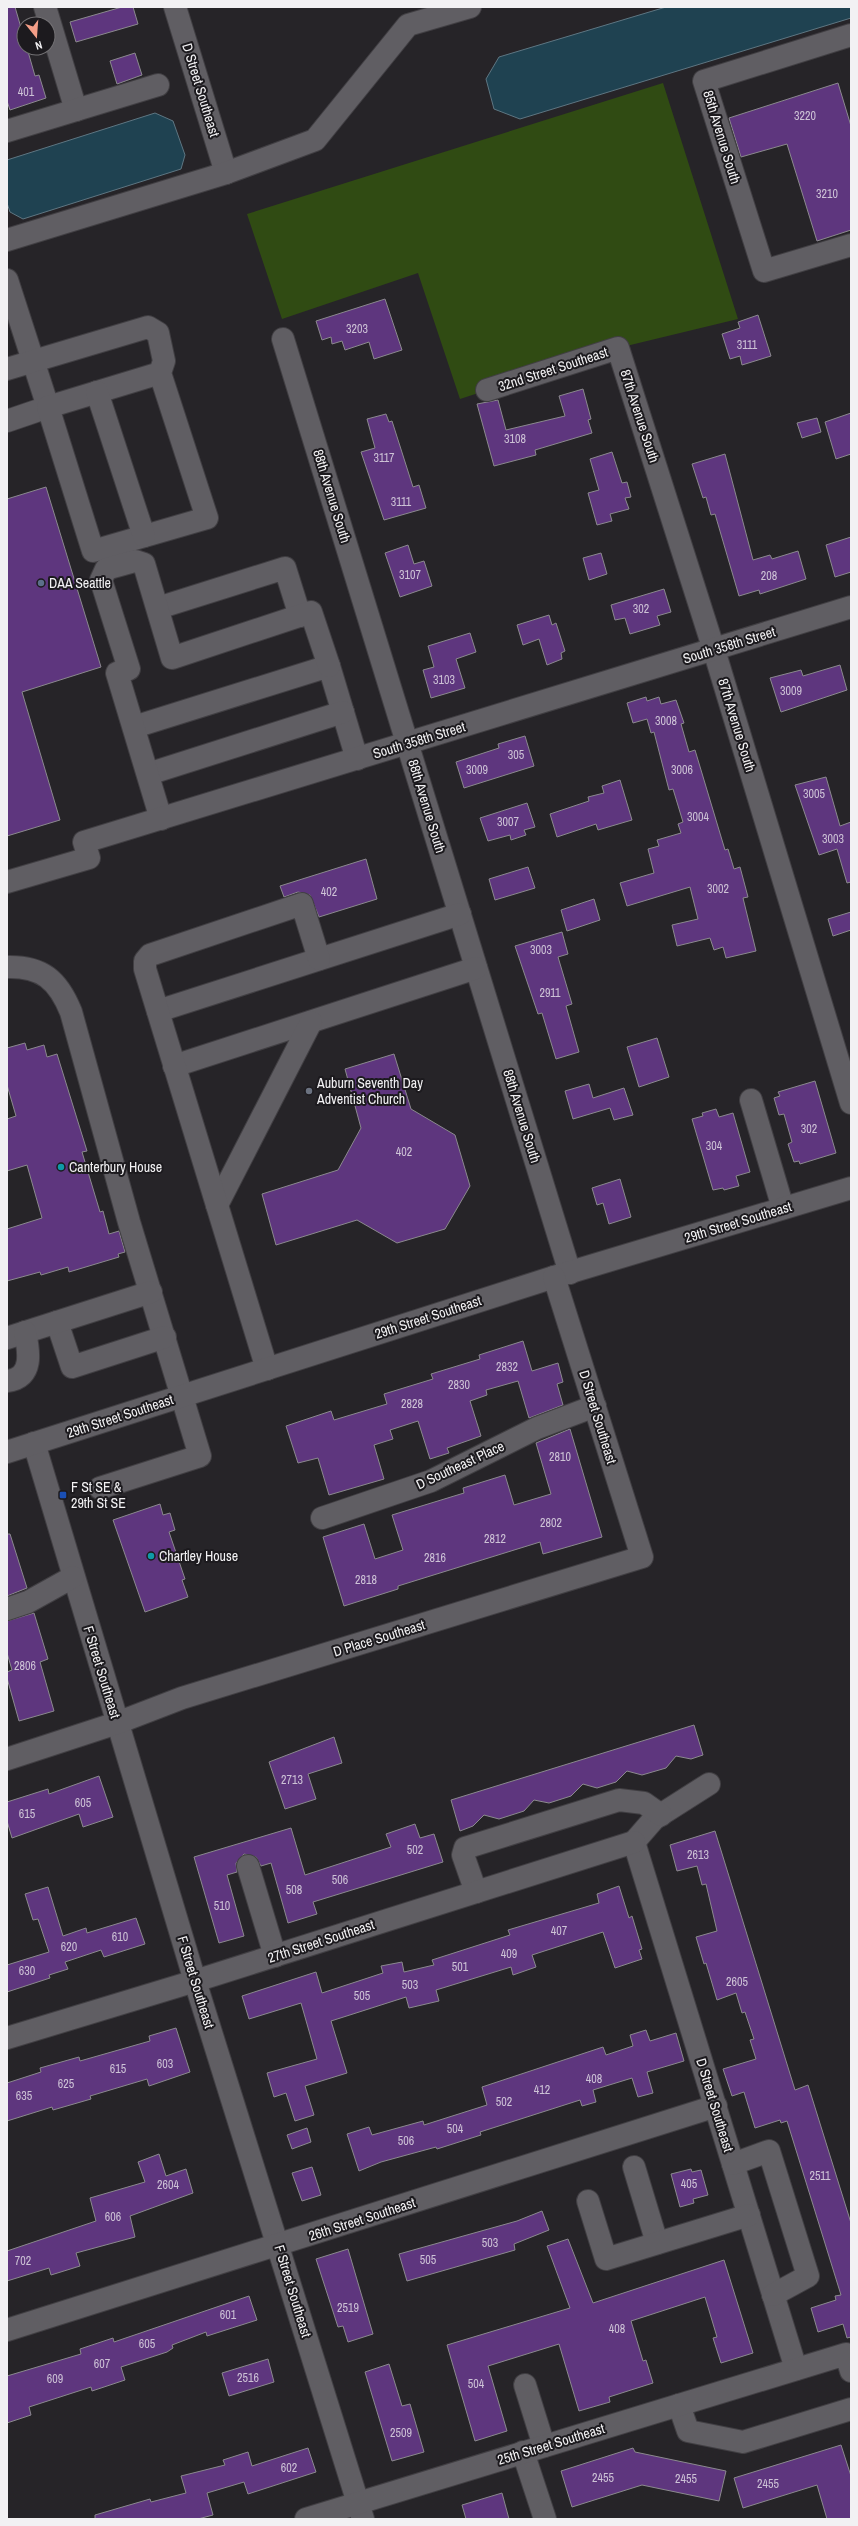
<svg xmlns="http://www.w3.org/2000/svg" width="858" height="2526" font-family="'Archivo Narrow',sans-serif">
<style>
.green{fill:#304b13}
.water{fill:#1f4251;stroke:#5e7682}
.building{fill:#5e367e;stroke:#8b898e}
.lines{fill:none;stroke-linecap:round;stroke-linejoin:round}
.minor-casing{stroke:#413f43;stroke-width:24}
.minor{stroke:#605e63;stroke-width:22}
.service-dot{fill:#5c6f8a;stroke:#1c1a1e;stroke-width:1.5}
.worship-dot{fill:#6b7280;stroke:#1c1a1e;stroke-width:1.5}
.culture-dot{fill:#0f9aa8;stroke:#1c1a1e;stroke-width:1.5}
.transit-dot{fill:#1a4fb4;stroke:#1c1a1e;stroke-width:1.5}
.labels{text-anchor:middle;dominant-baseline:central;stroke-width:4;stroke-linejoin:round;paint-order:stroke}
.number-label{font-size:12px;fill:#cdc2d6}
.street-label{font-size:14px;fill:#f2f1f3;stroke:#1c1a1e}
.poi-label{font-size:14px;fill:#f2f1f3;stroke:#1c1a1e;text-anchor:start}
</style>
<rect width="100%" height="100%" fill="#262428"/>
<polygon class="green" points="663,83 738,319 618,348 460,399 418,273 282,319 247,214"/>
<g class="water">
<polygon points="666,7 851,7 851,18 520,119 494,109 486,79 499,57"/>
<polygon points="155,113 173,121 185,155 181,169 23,219 10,212 7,203 7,160"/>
</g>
<g class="building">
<polygon points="7,7 15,7 24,38 24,48 27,48 35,76 39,75 46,98 10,110 7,101"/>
<polygon points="122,7 133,7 138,24 76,42 70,22"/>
<polygon points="135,53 142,75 117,84 110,61"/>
<polygon points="838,83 851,126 851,230 817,241 787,144 741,157 729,118"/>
<polygon points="385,299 402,350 374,359 369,342 345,350 342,341 332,344 331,337 322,340 316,321"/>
<polygon points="758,315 771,356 742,365 740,356 730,359 722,334 740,328 738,322"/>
<polygon points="583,389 591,419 588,420 592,433 535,450 536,455 494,466 477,404 498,400 506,430 565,416 559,396"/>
<polygon points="851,413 851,454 836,459 825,422"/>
<polygon points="386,414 389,422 392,421 413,487 419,485 426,508 384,520 361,452 375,448 367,419"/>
<polygon points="817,418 821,432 802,438 797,423"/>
<polygon points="612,452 622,483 627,482 631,497 625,498 629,509 610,514 612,521 597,525 588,493 599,490 590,459"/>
<polygon points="725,454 753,560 770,555 772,559 798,551 806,579 760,594 759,590 739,596 715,514 711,515 706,497 703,498 692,464"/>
<polygon points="46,487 101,667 22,692 60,820 7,836 7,499"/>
<polygon points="851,537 851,572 835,577 826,545"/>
<polygon points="408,545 414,564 424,561 432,586 400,597 385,553"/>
<polygon points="601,553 607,574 589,580 583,558"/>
<polygon points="664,589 671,612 657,616 660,625 630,634 625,618 615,620 611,605"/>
<polygon points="549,615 552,625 556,623 565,651 561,653 562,659 547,665 539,639 523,645 517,625"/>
<polygon points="470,633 476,652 456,659 465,688 431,698 423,670 434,667 428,646"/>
<polygon points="840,665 847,690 781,712 770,678 801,670 803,676"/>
<polygon points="646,697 647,701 659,697 661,704 676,700 684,723 681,724 689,752 695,750 725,850 728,849 734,869 740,867 748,897 743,898 756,951 726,958 723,947 714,950 710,938 677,946 672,925 698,919 690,887 627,906 620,883 654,873 648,849 659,846 657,840 681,833 678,824 683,822 673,789 669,790 654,732 651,733 647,719 633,723 627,703"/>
<polygon points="525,736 534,766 464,788 456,762 499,748 498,744"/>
<polygon points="826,777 840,826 851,822 851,882 847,883 837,849 819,855 795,785"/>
<polygon points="620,780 632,820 598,830 596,824 557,837 550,814 589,801 588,797 604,793 602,786"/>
<polygon points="527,803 535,827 524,830 526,835 511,840 510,835 488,841 480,818"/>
<polygon points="366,859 377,899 319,917 310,895 298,892 284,897 280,886"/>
<polygon points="528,867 535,888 495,900 489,879"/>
<polygon points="594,899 600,920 567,931 561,910"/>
<polygon points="851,912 851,930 833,936 828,919"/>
<polygon points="562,932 568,954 558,957 572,1004 566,1006 579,1052 556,1059 542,1013 538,1014 515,946"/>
<polygon points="657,1038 669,1077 639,1087 627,1047"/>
<polygon points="25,1043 27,1050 44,1045 47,1057 57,1054 87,1151 82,1152 100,1212 103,1211 109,1234 119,1231 125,1252 118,1254 119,1257 69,1272 68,1267 41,1275 40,1272 7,1281 7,1229 42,1218 27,1165 7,1171 7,1119 16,1116 7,1085 7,1048"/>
<polygon points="394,1054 411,1109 455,1135 470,1186 445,1229 397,1243 357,1220 276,1245 262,1194 338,1170 361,1128 345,1069"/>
<polygon points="815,1081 836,1153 800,1164 799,1161 794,1162 788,1144 792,1142 784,1114 779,1115 774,1098 780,1096 778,1092"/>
<polygon points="589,1084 593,1098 624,1088 633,1115 614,1120 610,1108 573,1119 565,1091"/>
<polygon points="716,1109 719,1117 733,1113 750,1172 736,1176 739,1186 724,1190 723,1188 713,1190 692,1119 703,1116 702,1113"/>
<polygon points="620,1179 631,1217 609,1224 603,1203 597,1205 592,1188"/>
<polygon points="523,1341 532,1371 558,1363 563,1382 557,1384 563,1405 529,1418 518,1381 486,1390 487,1395 470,1401 481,1436 447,1448 449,1453 430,1459 418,1421 390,1430 393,1439 374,1445 384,1479 329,1495 318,1458 298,1463 286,1426 331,1411 334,1420 387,1404 384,1394 433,1379 431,1374 480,1359 479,1355"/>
<polygon points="570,1429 602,1537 543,1554 540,1542 398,1586 398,1589 344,1606 323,1537 364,1524 375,1559 403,1550 392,1515 464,1493 463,1488 505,1475 514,1505 551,1494 536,1443"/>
<polygon points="160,1504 163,1515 170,1513 175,1530 169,1532 185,1579 182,1580 188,1597 145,1612 113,1520"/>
<polygon points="7,1534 10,1534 27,1588 7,1596"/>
<polygon points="34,1613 48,1659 40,1662 54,1711 19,1721 7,1678 7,1672 12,1670 7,1653 7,1621"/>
<polygon points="694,1725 703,1755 691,1759 676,1756 666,1768 642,1775 627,1771 616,1782 597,1788 583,1784 571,1796 549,1803 534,1800 524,1811 499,1819 484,1815 473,1826 460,1831 451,1800"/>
<polygon points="334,1737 342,1763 308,1774 316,1799 285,1809 269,1762"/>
<polygon points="99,1776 113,1817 83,1827 79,1814 12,1838 7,1821 7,1802 48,1789 49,1794"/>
<polygon points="415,1824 420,1838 434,1834 443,1862 313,1902 317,1914 288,1923 271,1863 261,1866 256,1857 244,1854 236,1863 237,1872 227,1875 244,1936 219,1943 194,1857 291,1828 305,1875 391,1847 386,1834"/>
<polygon points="715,1831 795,2090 808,2085 851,2223 851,2337 847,2338 843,2324 818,2332 811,2308 836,2300 835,2296 841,2295 787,2121 781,2123 780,2120 755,2128 744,2092 732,2096 723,2069 756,2059 750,2040 754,2039 745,2012 742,2013 736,1993 717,2000 706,1963 704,1964 696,1937 717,1931 706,1884 702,1885 697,1866 677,1871 670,1845"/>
<polygon points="619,1886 629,1918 632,1916 642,1949 639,1950 642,1959 615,1968 603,1932 532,1955 536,1967 513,1975 511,1967 436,1990 439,2001 409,2008 406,1997 331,2021 347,2073 305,2086 314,2115 295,2121 286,2093 274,2097 267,2073 317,2059 301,2003 249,2019 242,1996 316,1972 322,1993 383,1973 381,1966 402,1962 404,1972 434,1965 432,1960 510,1935 508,1930 599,1903 597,1894"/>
<polygon points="48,1887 63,1936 86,1928 87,1933 136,1918 145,1944 104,1957 101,1950 65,1962 68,1969 49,1975 50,1978 7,1992 7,1965 49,1952 38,1919 33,1920 25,1894"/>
<polygon points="176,2028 190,2072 149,2086 147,2079 90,2096 91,2099 53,2110 52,2107 7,2121 7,2083 41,2072 40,2068 79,2057 80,2061 150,2041 149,2036"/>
<polygon points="646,2030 650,2041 676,2033 684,2061 647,2072 653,2093 638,2097 632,2078 593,2090 596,2102 582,2106 580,2100 480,2132 481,2135 437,2149 436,2147 381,2162 359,2171 347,2134 369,2127 372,2135 423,2121 424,2125 487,2105 482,2087 603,2047 606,2055 633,2046 630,2035"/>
<polygon points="307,2128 311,2142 292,2149 287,2135"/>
<polygon points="159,2154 166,2176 186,2169 193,2193 130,2216 135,2237 76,2253 80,2266 51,2275 49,2268 7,2281 7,2251 96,2221 90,2198 145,2182 138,2162"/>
<polygon points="312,2167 321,2195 302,2201 292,2173"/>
<polygon points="691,2169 692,2172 701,2170 708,2195 693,2199 694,2203 680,2207 671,2174"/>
<polygon points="542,2211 549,2230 514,2244 515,2250 407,2281 399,2254 517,2221"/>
<polygon points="568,2239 593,2303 724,2260 753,2353 721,2363 713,2338 717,2337 705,2297 631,2321 643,2361 646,2360 653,2383 609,2397 610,2402 579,2411 559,2344 488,2366 507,2431 475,2441 447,2345 570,2308 547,2246"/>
<polygon points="348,2249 373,2334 348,2342 343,2326 338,2327 316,2259"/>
<polygon points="249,2296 257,2320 207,2336 206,2332 172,2345 173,2348 167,2352 121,2367 125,2380 92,2391 91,2387 29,2407 31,2415 7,2423 7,2376 81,2354 80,2349 113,2338 114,2342"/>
<polygon points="268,2359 274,2382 229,2396 222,2373"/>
<polygon points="389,2364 402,2406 410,2404 424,2452 392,2461 365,2372"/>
<polygon points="841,2445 851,2476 851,2519 827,2519 817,2485 743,2508 734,2478"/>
<polygon points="308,2448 316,2472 248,2494 244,2482 207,2493 213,2515 198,2519 95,2519 95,2515 150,2499 151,2502 186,2493 181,2476 225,2465 223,2460 248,2452 252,2466"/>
<polygon points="633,2448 635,2452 726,2471 719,2501 642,2485 572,2507 561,2471"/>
<polygon points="502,2493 509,2519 466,2519 462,2505"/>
</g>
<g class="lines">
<g class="minor-casing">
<g id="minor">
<polyline points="45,7 76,110"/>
<polyline points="175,7 226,173"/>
<polyline points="851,35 704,81 764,271 851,245"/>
<polyline points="7,131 158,85"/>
<polyline points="7,240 226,173 315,140 408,25 470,7"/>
<polyline points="7,280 48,407 7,421"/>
<polyline points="283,339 570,1273"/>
<polyline points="7,369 148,327 158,333 164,361 160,373 207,518 93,551 48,407 160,373"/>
<polyline points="487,390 618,348 714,650 851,1103"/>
<polyline points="97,392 144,536"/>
<polyline points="158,608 285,568 300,616"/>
<polyline points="134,727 329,666 357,759"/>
<polyline points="148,774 343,712"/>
<polyline points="161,819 117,673 129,669 101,580 106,569 135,561 144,564 172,658 311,612 329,666"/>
<polyline points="7,882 89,858 84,842 851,607"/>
<path d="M 7,967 C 42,966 58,980 71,1012 L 129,1222 L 200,1456 L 100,1488"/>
<polyline points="158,1011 460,914"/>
<polyline points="174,1066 476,968"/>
<polyline points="751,1100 783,1208"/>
<polyline points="217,1205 311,1022"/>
<polyline points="57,1322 72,1367 165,1337"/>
<polyline points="7,1338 151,1292"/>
<polyline points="267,1369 145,969 145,961 150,955 302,904 319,959"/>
<path d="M 7,1381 C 34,1378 29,1351 25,1332"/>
<polyline points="34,1443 195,1981 363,2519"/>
<polyline points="7,1452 554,1277 851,1188"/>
<polyline points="322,1518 431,1481 537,1428 595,1406"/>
<polyline points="7,1609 28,1602 73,1577"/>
<polyline points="7,1759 117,1723 182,1698 642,1557 554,1277"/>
<polyline points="634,1842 796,2369"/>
<polyline points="634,1842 654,1819 709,1784"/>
<polyline points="248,1866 275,1956"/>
<polyline points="476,1892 463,1855 465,1848 619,1800 644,1803 661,1815"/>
<polyline points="7,2038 195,1981 634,1842"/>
<polyline points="733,2164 769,2151 808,2276 773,2295"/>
<polyline points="634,2167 657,2243"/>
<polyline points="588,2201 606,2259 749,2215"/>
<polyline points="7,2330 716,2106"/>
<polyline points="525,2385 544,2446"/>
<polyline points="679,2405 688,2431 743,2442 851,2409"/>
<polyline points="523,2452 545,2519"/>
<polyline points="306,2519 846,2354 851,2371"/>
</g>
</g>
<use href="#minor" class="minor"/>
</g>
<circle class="service-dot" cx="41" cy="583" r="4"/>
<circle class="worship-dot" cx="309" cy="1091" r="4"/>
<g class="culture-dot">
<circle cx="61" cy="1167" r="4"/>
<circle cx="151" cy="1556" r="4"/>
</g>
<rect class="transit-dot" x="59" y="1491" width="8" height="8" rx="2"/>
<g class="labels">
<g class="number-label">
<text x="26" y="92">401</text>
<text x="805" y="116">3220</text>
<text x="827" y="194">3210</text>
<text x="357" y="329">3203</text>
<text x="747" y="345">3111</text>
<text x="515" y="439">3108</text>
<text x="384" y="458">3117</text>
<text x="401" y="502">3111</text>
<text x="410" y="575">3107</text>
<text x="769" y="576">208</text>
<text x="641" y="609">302</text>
<text x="444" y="680">3103</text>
<text x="791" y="691">3009</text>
<text x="666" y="721">3008</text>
<text x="516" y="755">305</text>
<text x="477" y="770">3009</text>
<text x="682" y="770">3006</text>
<text x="814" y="794">3005</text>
<text x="698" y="817">3004</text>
<text x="508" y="822">3007</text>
<text x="833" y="839">3003</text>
<text x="718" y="889">3002</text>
<text x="329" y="892">402</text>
<text x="541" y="950">3003</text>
<text x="550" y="993">2911</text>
<text x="809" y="1129">302</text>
<text x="714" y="1146">304</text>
<text x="404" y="1152">402</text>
<text x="507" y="1367">2832</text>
<text x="459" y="1385">2830</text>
<text x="412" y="1404">2828</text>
<text x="560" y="1457">2810</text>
<text x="551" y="1523">2802</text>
<text x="495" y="1539">2812</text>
<text x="435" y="1558">2816</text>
<text x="366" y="1580">2818</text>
<text x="25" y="1666">2806</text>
<text x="292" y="1780">2713</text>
<text x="83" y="1803">605</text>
<text x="27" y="1814">615</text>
<text x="415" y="1850">502</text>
<text x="698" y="1855">2613</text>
<text x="340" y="1880">506</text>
<text x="294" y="1890">508</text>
<text x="222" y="1906">510</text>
<text x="559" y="1931">407</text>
<text x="120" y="1937">610</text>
<text x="69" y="1947">620</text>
<text x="509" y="1954">409</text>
<text x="460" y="1967">501</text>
<text x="27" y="1971">630</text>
<text x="737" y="1982">2605</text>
<text x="410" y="1985">503</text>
<text x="362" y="1996">505</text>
<text x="165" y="2064">603</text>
<text x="118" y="2069">615</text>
<text x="594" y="2079">408</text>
<text x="66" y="2084">625</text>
<text x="542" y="2090">412</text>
<text x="24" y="2096">635</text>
<text x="504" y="2102">502</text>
<text x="455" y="2129">504</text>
<text x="406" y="2141">506</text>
<text x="820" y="2176">2511</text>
<text x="689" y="2184">405</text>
<text x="168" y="2185">2604</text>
<text x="113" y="2217">606</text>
<text x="490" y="2243">503</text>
<text x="428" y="2260">505</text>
<text x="23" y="2261">702</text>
<text x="348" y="2308">2519</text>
<text x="228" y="2315">601</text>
<text x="617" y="2329">408</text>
<text x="147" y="2344">605</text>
<text x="102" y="2364">607</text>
<text x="248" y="2378">2516</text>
<text x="55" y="2379">609</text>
<text x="476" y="2384">504</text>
<text x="401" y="2433">2509</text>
<text x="289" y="2468">602</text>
<text x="603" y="2478">2455</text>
<text x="686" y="2479">2455</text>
<text x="768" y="2484">2455</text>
</g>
<g class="street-label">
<text transform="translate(201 90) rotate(73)">D Street Southeast</text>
<text transform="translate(722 137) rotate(73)">85th Avenue South</text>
<text transform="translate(553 369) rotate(-18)">32nd Street Southeast</text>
<text transform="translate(640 416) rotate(72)">87th Avenue South</text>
<text transform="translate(332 496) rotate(73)">88th Avenue South</text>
<text transform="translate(729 645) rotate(-17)">South 358th Street</text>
<text transform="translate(737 725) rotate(73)">87th Avenue South</text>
<text transform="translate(419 740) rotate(-17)">South 358th Street</text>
<text transform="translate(427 806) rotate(73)">88th Avenue South</text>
<text transform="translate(522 1116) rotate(73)">88th Avenue South</text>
<text transform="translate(738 1222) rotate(-17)">29th Street Southeast</text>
<text transform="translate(428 1317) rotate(-18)">29th Street Southeast</text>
<text transform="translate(120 1416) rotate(-18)">29th Street Southeast</text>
<text transform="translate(598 1417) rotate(73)">D Street Southeast</text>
<text transform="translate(460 1465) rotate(-25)">D Southeast Place</text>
<text transform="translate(379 1638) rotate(-17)">D Place Southeast</text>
<text transform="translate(102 1672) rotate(73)">F Street Southeast</text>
<text transform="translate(321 1941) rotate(-18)">27th Street Southeast</text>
<text transform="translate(196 1982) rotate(73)">F Street Southeast</text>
<text transform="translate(715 2105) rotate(73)">D Street Southeast</text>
<text transform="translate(362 2219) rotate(-18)">26th Street Southeast</text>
<text transform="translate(293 2291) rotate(73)">F Street Southeast</text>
<text transform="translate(551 2444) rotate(-17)">25th Street Southeast</text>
</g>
<g class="poi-label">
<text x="49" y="583">DAA Seattle</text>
<text x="317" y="1083">Auburn Seventh Day<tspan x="317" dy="16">Adventist Church</tspan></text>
<text x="69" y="1167">Canterbury House</text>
<text x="71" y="1487">F St SE &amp;<tspan x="71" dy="16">29th St SE</tspan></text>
<text x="159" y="1556">Chartley House</text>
</g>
</g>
<rect width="858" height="2526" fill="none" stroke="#f2f1f3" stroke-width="16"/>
<g transform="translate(36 36) rotate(163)"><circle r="19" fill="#1c1a1e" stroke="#727073"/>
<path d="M0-3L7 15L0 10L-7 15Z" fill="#f49e88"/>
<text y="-6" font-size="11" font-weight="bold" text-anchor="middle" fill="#f2f1f3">N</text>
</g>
</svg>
